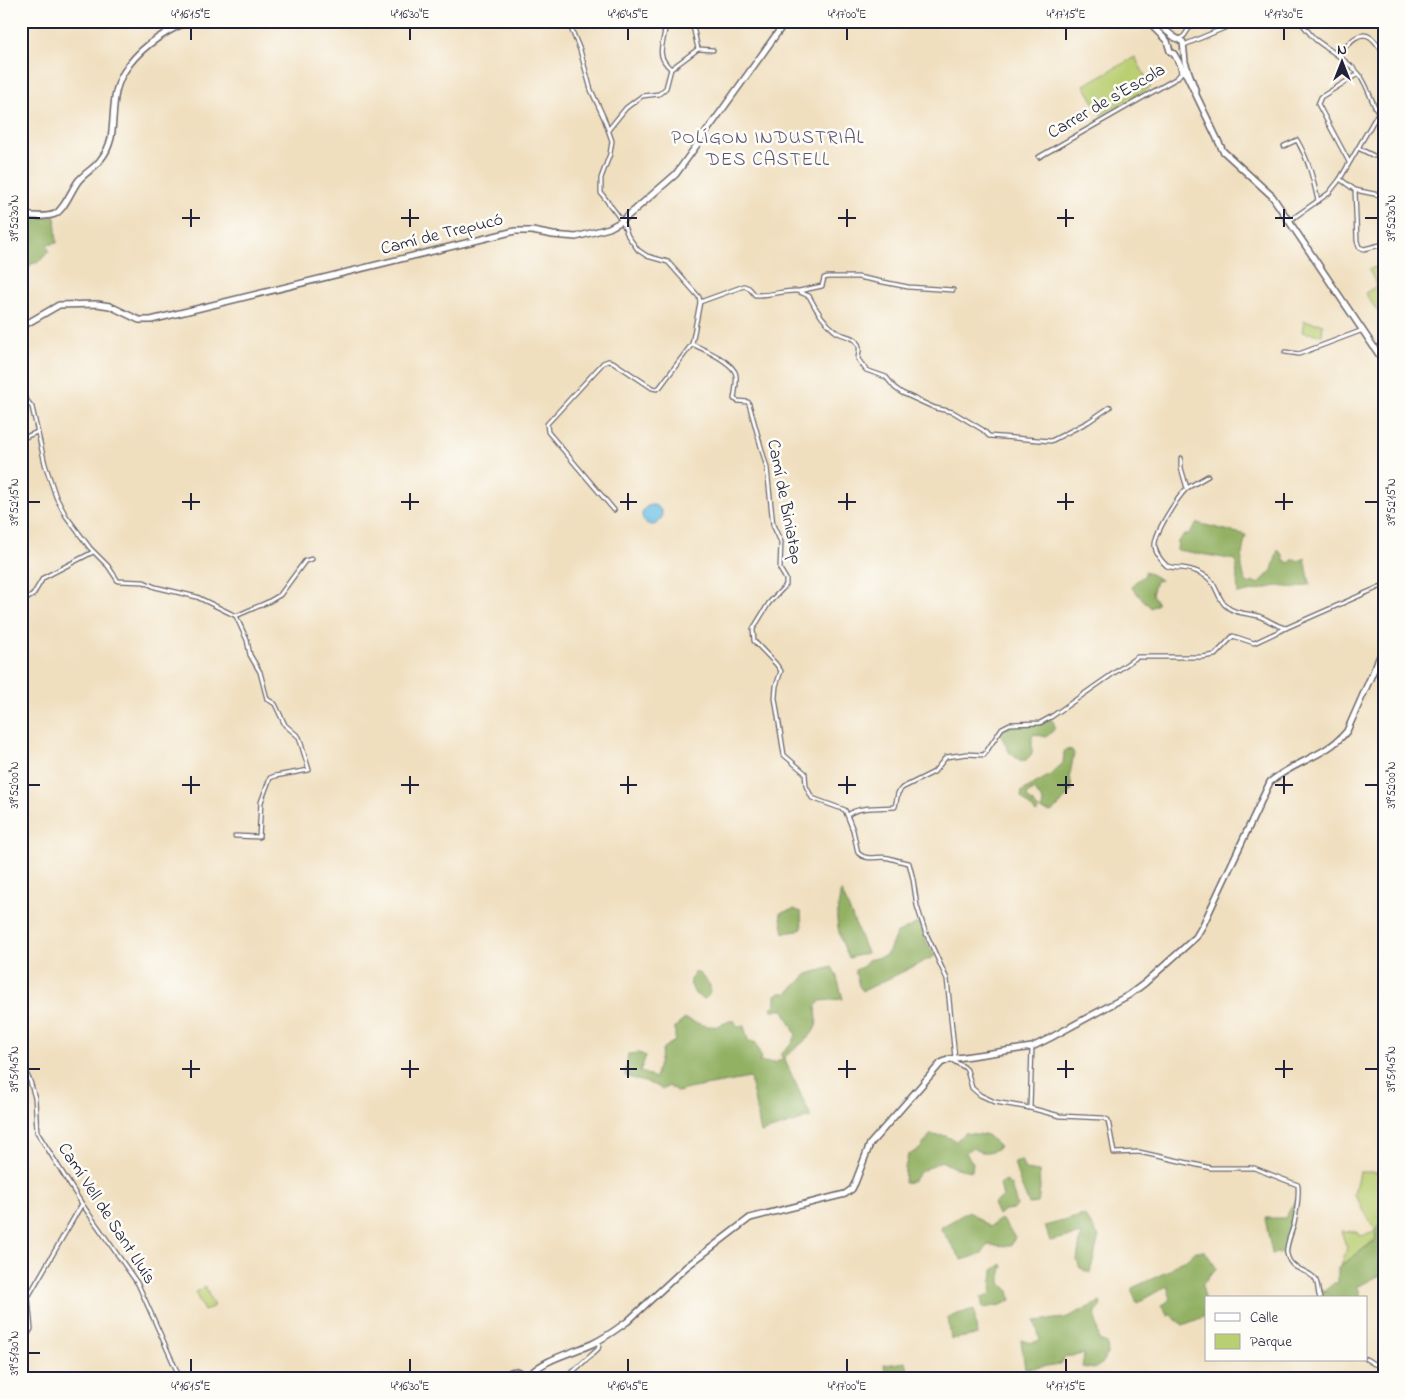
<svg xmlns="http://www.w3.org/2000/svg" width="1405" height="1399" font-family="'Indie Flower',sans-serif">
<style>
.green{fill:#bace72;stroke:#6e7856}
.forest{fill:#93b164;stroke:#5a6a50}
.water{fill:#66bde3;stroke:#44708f}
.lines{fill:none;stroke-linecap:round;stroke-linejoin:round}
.street-casing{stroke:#6a6469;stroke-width:5.5}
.secondary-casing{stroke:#6a6469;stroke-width:8}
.street{stroke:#fff;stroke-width:3}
.secondary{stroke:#fff;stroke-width:5}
.ticks{fill:none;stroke:#22223b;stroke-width:2}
.labels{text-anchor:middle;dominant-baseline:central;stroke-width:5;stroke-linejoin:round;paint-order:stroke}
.street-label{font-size:18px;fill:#22223b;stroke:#fdfcf7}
.neighbourhood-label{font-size:19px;letter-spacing:1px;fill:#5a5475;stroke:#fdfcf7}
.neatline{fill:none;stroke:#22223b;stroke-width:2}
.ticks-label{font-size:12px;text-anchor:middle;fill:#22223b}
</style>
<rect width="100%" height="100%" fill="#fdfcf7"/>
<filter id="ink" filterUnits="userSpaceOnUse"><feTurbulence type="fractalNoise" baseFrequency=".02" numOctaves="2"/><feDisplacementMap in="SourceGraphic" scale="10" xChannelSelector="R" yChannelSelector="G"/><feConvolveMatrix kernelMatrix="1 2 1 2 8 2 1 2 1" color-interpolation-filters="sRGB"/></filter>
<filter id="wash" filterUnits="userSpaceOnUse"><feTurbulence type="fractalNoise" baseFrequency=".0096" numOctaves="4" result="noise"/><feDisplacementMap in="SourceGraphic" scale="20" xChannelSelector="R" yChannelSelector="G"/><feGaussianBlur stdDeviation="1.12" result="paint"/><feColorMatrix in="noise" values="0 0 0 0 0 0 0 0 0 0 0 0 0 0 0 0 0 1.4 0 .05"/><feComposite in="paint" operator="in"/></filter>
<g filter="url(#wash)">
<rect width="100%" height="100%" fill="#f0dfbf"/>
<g class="green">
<polygon points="1135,57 1151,87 1101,115 1084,85"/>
<polygon points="1384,265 1384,321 1365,293 1377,286 1369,269"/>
<polygon points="1304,321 1323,324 1322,335 1302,332"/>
<polygon points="1359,1172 1381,1172 1384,1176 1384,1218 1381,1222 1376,1239 1341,1266 1347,1248 1341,1231 1356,1232 1361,1236 1372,1233 1375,1230 1354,1194"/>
<polygon points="205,1287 214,1306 204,1311 195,1292"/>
</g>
<g class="forest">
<polygon points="55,217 57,243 47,245 49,251 39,262 31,264 28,269 21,269 21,220"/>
<path d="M 1197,523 L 1246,535 C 1242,552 1238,569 1248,584 L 1254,582 L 1259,584 L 1272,570 L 1278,550 L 1283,555 L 1284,561 L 1289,563 L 1294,559 L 1299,561 L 1305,558 L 1310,584 L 1297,588 L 1277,586 L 1238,594 L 1236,560 L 1177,550 L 1178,541 L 1184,535 L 1189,534 Z"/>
<polygon points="1145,571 1161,580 1156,581 1152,594 1158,604 1151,608 1132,588 1134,583 1145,575"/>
<path d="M 1051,719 L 1054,723 L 1054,730 L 1046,737 L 1034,734 L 1032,737 L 1032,754 L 1026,760 L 1021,761 L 1010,753 L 1000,734 C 1013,718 1023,728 1039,724 C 1043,724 1047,720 1051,719 Z"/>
<polygon points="1066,749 1072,750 1074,754 1070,774 1072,790 1060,805 1051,812 1042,810 1043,801 1034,790 1028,793 1027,797 1040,810 1036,813 1021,797 1022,791 1050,775 1063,763 1064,752"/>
<path d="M 842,892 L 867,953 L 849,958 C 843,946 838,933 837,920 C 836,913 840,902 840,893 Z"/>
<polygon points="794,909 801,912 802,928 798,931 784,933 780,913"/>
<polygon points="920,922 927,943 935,956 863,991 859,986 855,970 864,966 868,960 885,956 889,951 896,934"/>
<path d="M 832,967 L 836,974 L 843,999 L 820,1001 L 816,1006 C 816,1011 817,1017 817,1022 C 815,1038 794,1047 784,1058 L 811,1117 L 761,1133 L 750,1078 L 688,1089 L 678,1092 L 669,1086 L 662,1090 L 657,1086 L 625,1076 L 628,1054 L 639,1053 L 646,1056 L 640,1071 L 655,1078 L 663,1048 L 675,1041 L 675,1027 L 685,1019 C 694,1022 708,1028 718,1026 C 723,1024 728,1021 734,1020 L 737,1026 L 744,1026 L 748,1040 L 756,1043 L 761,1057 L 759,1062 L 775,1063 L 783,1058 L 780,1055 L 792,1044 L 796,1035 L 784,1010 L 772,1010 L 771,1008 L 776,1003 L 776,995 L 780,993 L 787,993 L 808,974 Z"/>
<path d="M 694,972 L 700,974 L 710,985 C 710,991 710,996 704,999 L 695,994 L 690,983 Z"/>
<path d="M 964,1133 L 987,1135 L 1000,1147 C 990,1153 981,1155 972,1147 L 966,1153 L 973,1163 L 972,1171 L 955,1168 L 941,1161 L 920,1172 L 913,1181 L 904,1183 L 905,1168 L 908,1155 L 920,1149 L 930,1135 L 946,1136 L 956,1141 Z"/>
<polygon points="1021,1160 1025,1170 1039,1172 1040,1188 1038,1203 1029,1204 1019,1180 1014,1162"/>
<polygon points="1005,1181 1011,1185 1017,1206 1014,1209 1005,1210 998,1215 993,1204 1003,1197 1000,1184"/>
<polygon points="1297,1198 1285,1252 1272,1254 1265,1218 1285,1218"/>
<polygon points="969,1211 989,1227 1001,1219 1015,1237 1011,1246 988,1245 982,1254 962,1260 940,1228"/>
<polygon points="1084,1215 1099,1236 1090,1273 1080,1268 1077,1260 1081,1234 1050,1241 1045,1226"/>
<polygon points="1384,1218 1384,1273 1357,1287 1360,1291 1360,1298 1321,1298 1318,1287 1320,1287 1324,1292 1334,1283 1338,1283 1338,1268 1376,1240 1375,1232"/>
<polygon points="1196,1251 1205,1251 1217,1269 1211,1273 1202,1286 1206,1302 1206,1316 1183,1325 1175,1319 1172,1314 1168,1316 1161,1306 1171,1299 1167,1286 1137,1303 1132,1292 1132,1288 1169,1271 1178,1262 1187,1259"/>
<path d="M 1002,1264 L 1003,1267 L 1001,1271 L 1001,1283 L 1009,1291 L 1011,1300 L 1001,1305 L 983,1308 L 981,1297 L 992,1294 C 990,1285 993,1279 993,1270 Z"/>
<polygon points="1100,1302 1101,1306 1095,1311 1099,1340 1107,1343 1108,1354 1100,1365 1094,1369 1082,1367 1084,1354 1065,1357 1061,1364 1025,1369 1021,1340 1032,1343 1040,1340 1035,1321 1065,1318"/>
<polygon points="974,1309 977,1335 951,1339 948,1317"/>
<polygon points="906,1362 910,1378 886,1378 884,1365"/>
</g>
<circle class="water" cx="652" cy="515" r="10"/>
</g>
<g filter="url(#ink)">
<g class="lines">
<g class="street-casing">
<g id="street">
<polyline points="568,21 580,50 591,90 604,118 612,141 610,154 601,178 601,193 622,221 628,236 638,250 647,256 668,262 699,297 700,302 692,344 660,387 657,389 652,388 613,362 608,361 603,363 547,424 548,432 614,510"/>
<path d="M 1300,21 C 1305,27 1310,35 1316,40 C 1330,51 1347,60 1359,74 C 1370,88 1371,107 1384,119"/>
<polyline points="1179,39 1184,36 1194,21"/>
<polyline points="1184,45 1241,21"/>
<polyline points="698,49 713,50"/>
<path d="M 1338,55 C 1346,47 1358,29 1370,37 C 1376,41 1379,48 1384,53"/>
<polyline points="671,69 698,49 693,26"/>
<path d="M 609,129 L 626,108 L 642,96 L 659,94 L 666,88 L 671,69 C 652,52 667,43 665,21"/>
<path d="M 1284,146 L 1297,140 C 1309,161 1313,178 1318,201"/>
<polyline points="1358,148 1374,156"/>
<polyline points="1039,157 1177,78 1181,73 1180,67"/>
<polyline points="1349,162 1318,104 1321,97 1358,74"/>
<polyline points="1340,179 1355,190 1384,196"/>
<polyline points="1355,190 1357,241 1359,247 1364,249 1384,244"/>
<polyline points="1289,221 1329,193 1340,179 1384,103"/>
<polyline points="799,291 822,286 824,278 828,277 858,277 908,287 953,290"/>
<path d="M 700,302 L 744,286 L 749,288 L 755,295 C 769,296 786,290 797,291 C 801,292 806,295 809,296 C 815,308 825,323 835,331 C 842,337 854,335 858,344 C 861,348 858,354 858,359 L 866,370 L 886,377 L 895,388 L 902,393 L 935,408 L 953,412 L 983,430 L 989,436 L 1051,441 L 1088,422 L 1110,407"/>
<path d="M 692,344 C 703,349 734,362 736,375 C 737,383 735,391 734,399 L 738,401 L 748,402 L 749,404 L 767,468 L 773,525 L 781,542 L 780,569 L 786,579 L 786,585 L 769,603 L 753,629 L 754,641 L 776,664 L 781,671 L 776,686 L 775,698 L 784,755 L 805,773 L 806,786 L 812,798 L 845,810 L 853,830 L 858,853 C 868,862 878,855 889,858 C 896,860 902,862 909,863 L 913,879 L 917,906 L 925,931 L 947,979 L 955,1058"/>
<polyline points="1285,352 1299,354 1363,330"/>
<polyline points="21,393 32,407 45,464 56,497 66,516 90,548 108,566 118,581 144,582 155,587 197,597 236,616 247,640 250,655 260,672 267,699 275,704 285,725 299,737 309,770 275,776 270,778 261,802 259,837 235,836"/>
<polyline points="21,439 37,432"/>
<path d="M 1181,458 L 1181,468 L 1187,488 C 1178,497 1153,534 1155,547 C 1156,554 1162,562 1167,566 C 1172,568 1177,568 1182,568 C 1191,569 1200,572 1207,577 C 1217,584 1217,598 1226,606 C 1235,614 1247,613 1258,616 C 1268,619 1275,626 1286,628 L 1384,585"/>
<polyline points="1187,488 1208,476"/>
<polyline points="21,602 33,595 43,578 93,552"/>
<polyline points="236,616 268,602 280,595 305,561 312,559"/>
<path d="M 848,815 C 857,806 882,808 895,807 L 898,793 L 902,788 L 934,772 L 946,757 L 967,754 L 984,755 L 1002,728 L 1010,724 L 1040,723 L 1051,717 L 1137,657 L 1202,657 L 1215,655 L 1233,636 L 1254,643 L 1286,628"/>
<path d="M 950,1059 L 964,1067 L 967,1070 L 972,1088 L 980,1095 L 995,1102 L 1030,1108 L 1060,1116 L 1103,1118 L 1108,1120 L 1114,1153 L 1139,1152 L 1211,1168 L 1254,1168 L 1298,1185 C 1299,1198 1297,1210 1294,1224 C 1292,1232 1285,1246 1287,1254 C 1291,1272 1307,1268 1315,1279 C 1319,1284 1317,1292 1320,1298"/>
<polyline points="21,1063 30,1081 35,1098 37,1132 82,1204 138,1284 180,1378"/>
<polyline points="1030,1108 1032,1047"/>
<polyline points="21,1345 31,1329 28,1297 82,1204"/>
<polyline points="1366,1359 1374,1364 1384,1365"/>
<polyline points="566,1378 598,1349 599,1346 598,1341"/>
</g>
</g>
<g class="secondary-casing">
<g id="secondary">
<polyline points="1147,21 1167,41 1170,51 1174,54 1187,76 1223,151 1272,196 1384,362"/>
<polyline points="1154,21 1174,37 1183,42 1185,62 1196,92"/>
<path d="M 21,215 C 31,216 46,218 55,214 C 65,209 72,188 79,180 C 86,172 96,167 101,159 C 106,153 109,146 111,138 C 115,115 111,93 124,72 C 138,49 164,32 189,21"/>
<polyline points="21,327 59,305 97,304 110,306 139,320 151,320 515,231 532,231 553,235 576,237 609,228 622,221 676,174 786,21"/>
<path d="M 505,1378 C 510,1369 520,1369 525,1378"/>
<path d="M 527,1378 C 540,1360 572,1353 592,1344 C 605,1338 617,1329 628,1321 L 686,1267 L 750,1218 L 845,1194 L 852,1189 L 855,1183 L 870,1144 L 941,1063 L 950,1059 L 1032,1047 L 1050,1038 L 1129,995 L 1145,983 L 1196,937 L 1203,925 L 1270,782 C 1294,761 1326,757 1347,731 L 1384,647"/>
</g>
</g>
<use href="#street" class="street"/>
<use href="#secondary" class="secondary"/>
</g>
</g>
<path class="ticks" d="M 191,28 L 191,40M 410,28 L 410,40M 628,28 L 628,40M 847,28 L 847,40M 1066,28 L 1066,40M 1284,28 L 1284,40M 191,209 L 191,227M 410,209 L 410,227M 628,209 L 628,227M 847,209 L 847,227M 1066,209 L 1066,227M 1284,209 L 1284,227M 28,218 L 40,218M 182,218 L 200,218M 401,218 L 419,218M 620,218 L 637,218M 838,218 L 856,218M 1057,218 L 1074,218M 1275,218 L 1293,218M 1365,218 L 1378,218M 191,493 L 191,510M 410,493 L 410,510M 628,493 L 628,510M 847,493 L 847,510M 1066,493 L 1066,510M 1284,493 L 1284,510M 28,502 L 40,502M 182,502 L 200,502M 401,502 L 419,502M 620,502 L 637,502M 838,502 L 856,502M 1057,502 L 1074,502M 1275,502 L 1293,502M 1365,502 L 1378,502M 191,776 L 191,794M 410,776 L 410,794M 628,776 L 628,794M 847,776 L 847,794M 1066,776 L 1066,794M 1284,776 L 1284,794M 28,785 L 40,785M 182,785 L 200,785M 401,785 L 419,785M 620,785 L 637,785M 838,785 L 856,785M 1057,785 L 1074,785M 1275,785 L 1293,785M 1365,785 L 1378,785M 191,1060 L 191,1078M 410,1060 L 410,1078M 628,1060 L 628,1078M 847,1060 L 847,1078M 1066,1060 L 1066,1078M 1284,1060 L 1284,1078M 28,1069 L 40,1069M 182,1069 L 200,1069M 401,1069 L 419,1069M 620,1069 L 637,1069M 838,1069 L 856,1069M 1057,1069 L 1074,1069M 1275,1069 L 1293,1069M 1365,1069 L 1378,1069M 28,1353 L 40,1353M 191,1359 L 191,1372M 410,1359 L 410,1372M 628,1359 L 628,1372M 847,1359 L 847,1372M 1066,1359 L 1066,1372"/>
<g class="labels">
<g class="street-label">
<text transform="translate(1107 102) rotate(-30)">Carrer de s'Escola</text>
<text transform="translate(442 235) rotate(-14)">Camí de Trepucó</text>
<text transform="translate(784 502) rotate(79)">Camí de Biniatap</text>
<text transform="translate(106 1214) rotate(57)">Camí Vell de Sant Lluís</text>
</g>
<g class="neighbourhood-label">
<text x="768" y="138">POLÍGON INDUSTRIAL<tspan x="768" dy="22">DES CASTELL</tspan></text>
</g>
</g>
<rect width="1405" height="1399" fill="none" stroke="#fdfcf7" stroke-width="55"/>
<rect x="1205" y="1296" width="162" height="65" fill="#fdfcf7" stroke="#a5a5ac"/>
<rect x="1215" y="1313" width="25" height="8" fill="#ffffff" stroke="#a5a5ac"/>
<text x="1250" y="1322" font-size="15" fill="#22223b">Calle</text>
<rect x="1215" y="1334" width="25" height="15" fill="#bace72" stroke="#a5a5ac"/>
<text x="1250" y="1346" font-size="15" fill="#22223b">Parque</text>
<g transform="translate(1342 62)" stroke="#fdfcf7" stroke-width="4" paint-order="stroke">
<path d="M0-4L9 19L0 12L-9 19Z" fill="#22223b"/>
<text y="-8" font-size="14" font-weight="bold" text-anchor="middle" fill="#22223b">N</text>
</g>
<rect x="28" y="28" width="1350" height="1344" class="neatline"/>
<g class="ticks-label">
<text x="191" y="18">4°16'15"E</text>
<text x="410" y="18">4°16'30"E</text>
<text x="628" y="18">4°16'45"E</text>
<text x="847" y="18">4°17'00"E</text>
<text x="1066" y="18">4°17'15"E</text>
<text x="1284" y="18">4°17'30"E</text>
<text transform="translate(14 218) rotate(-90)" y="4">39°52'30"N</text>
<text transform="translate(1391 218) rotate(-90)" y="4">39°52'30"N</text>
<text transform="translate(14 502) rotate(-90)" y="4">39°52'15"N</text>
<text transform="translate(1391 502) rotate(-90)" y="4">39°52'15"N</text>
<text transform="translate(14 785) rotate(-90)" y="4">39°52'00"N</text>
<text transform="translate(1391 785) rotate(-90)" y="4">39°52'00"N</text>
<text transform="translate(14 1069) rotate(-90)" y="4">39°51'45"N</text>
<text transform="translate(1391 1069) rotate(-90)" y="4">39°51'45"N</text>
<text transform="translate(14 1353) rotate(-90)" y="4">39°51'30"N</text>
<text x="191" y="1390">4°16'15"E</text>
<text x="410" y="1390">4°16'30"E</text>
<text x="628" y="1390">4°16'45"E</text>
<text x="847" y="1390">4°17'00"E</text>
<text x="1066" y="1390">4°17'15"E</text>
</g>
</svg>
